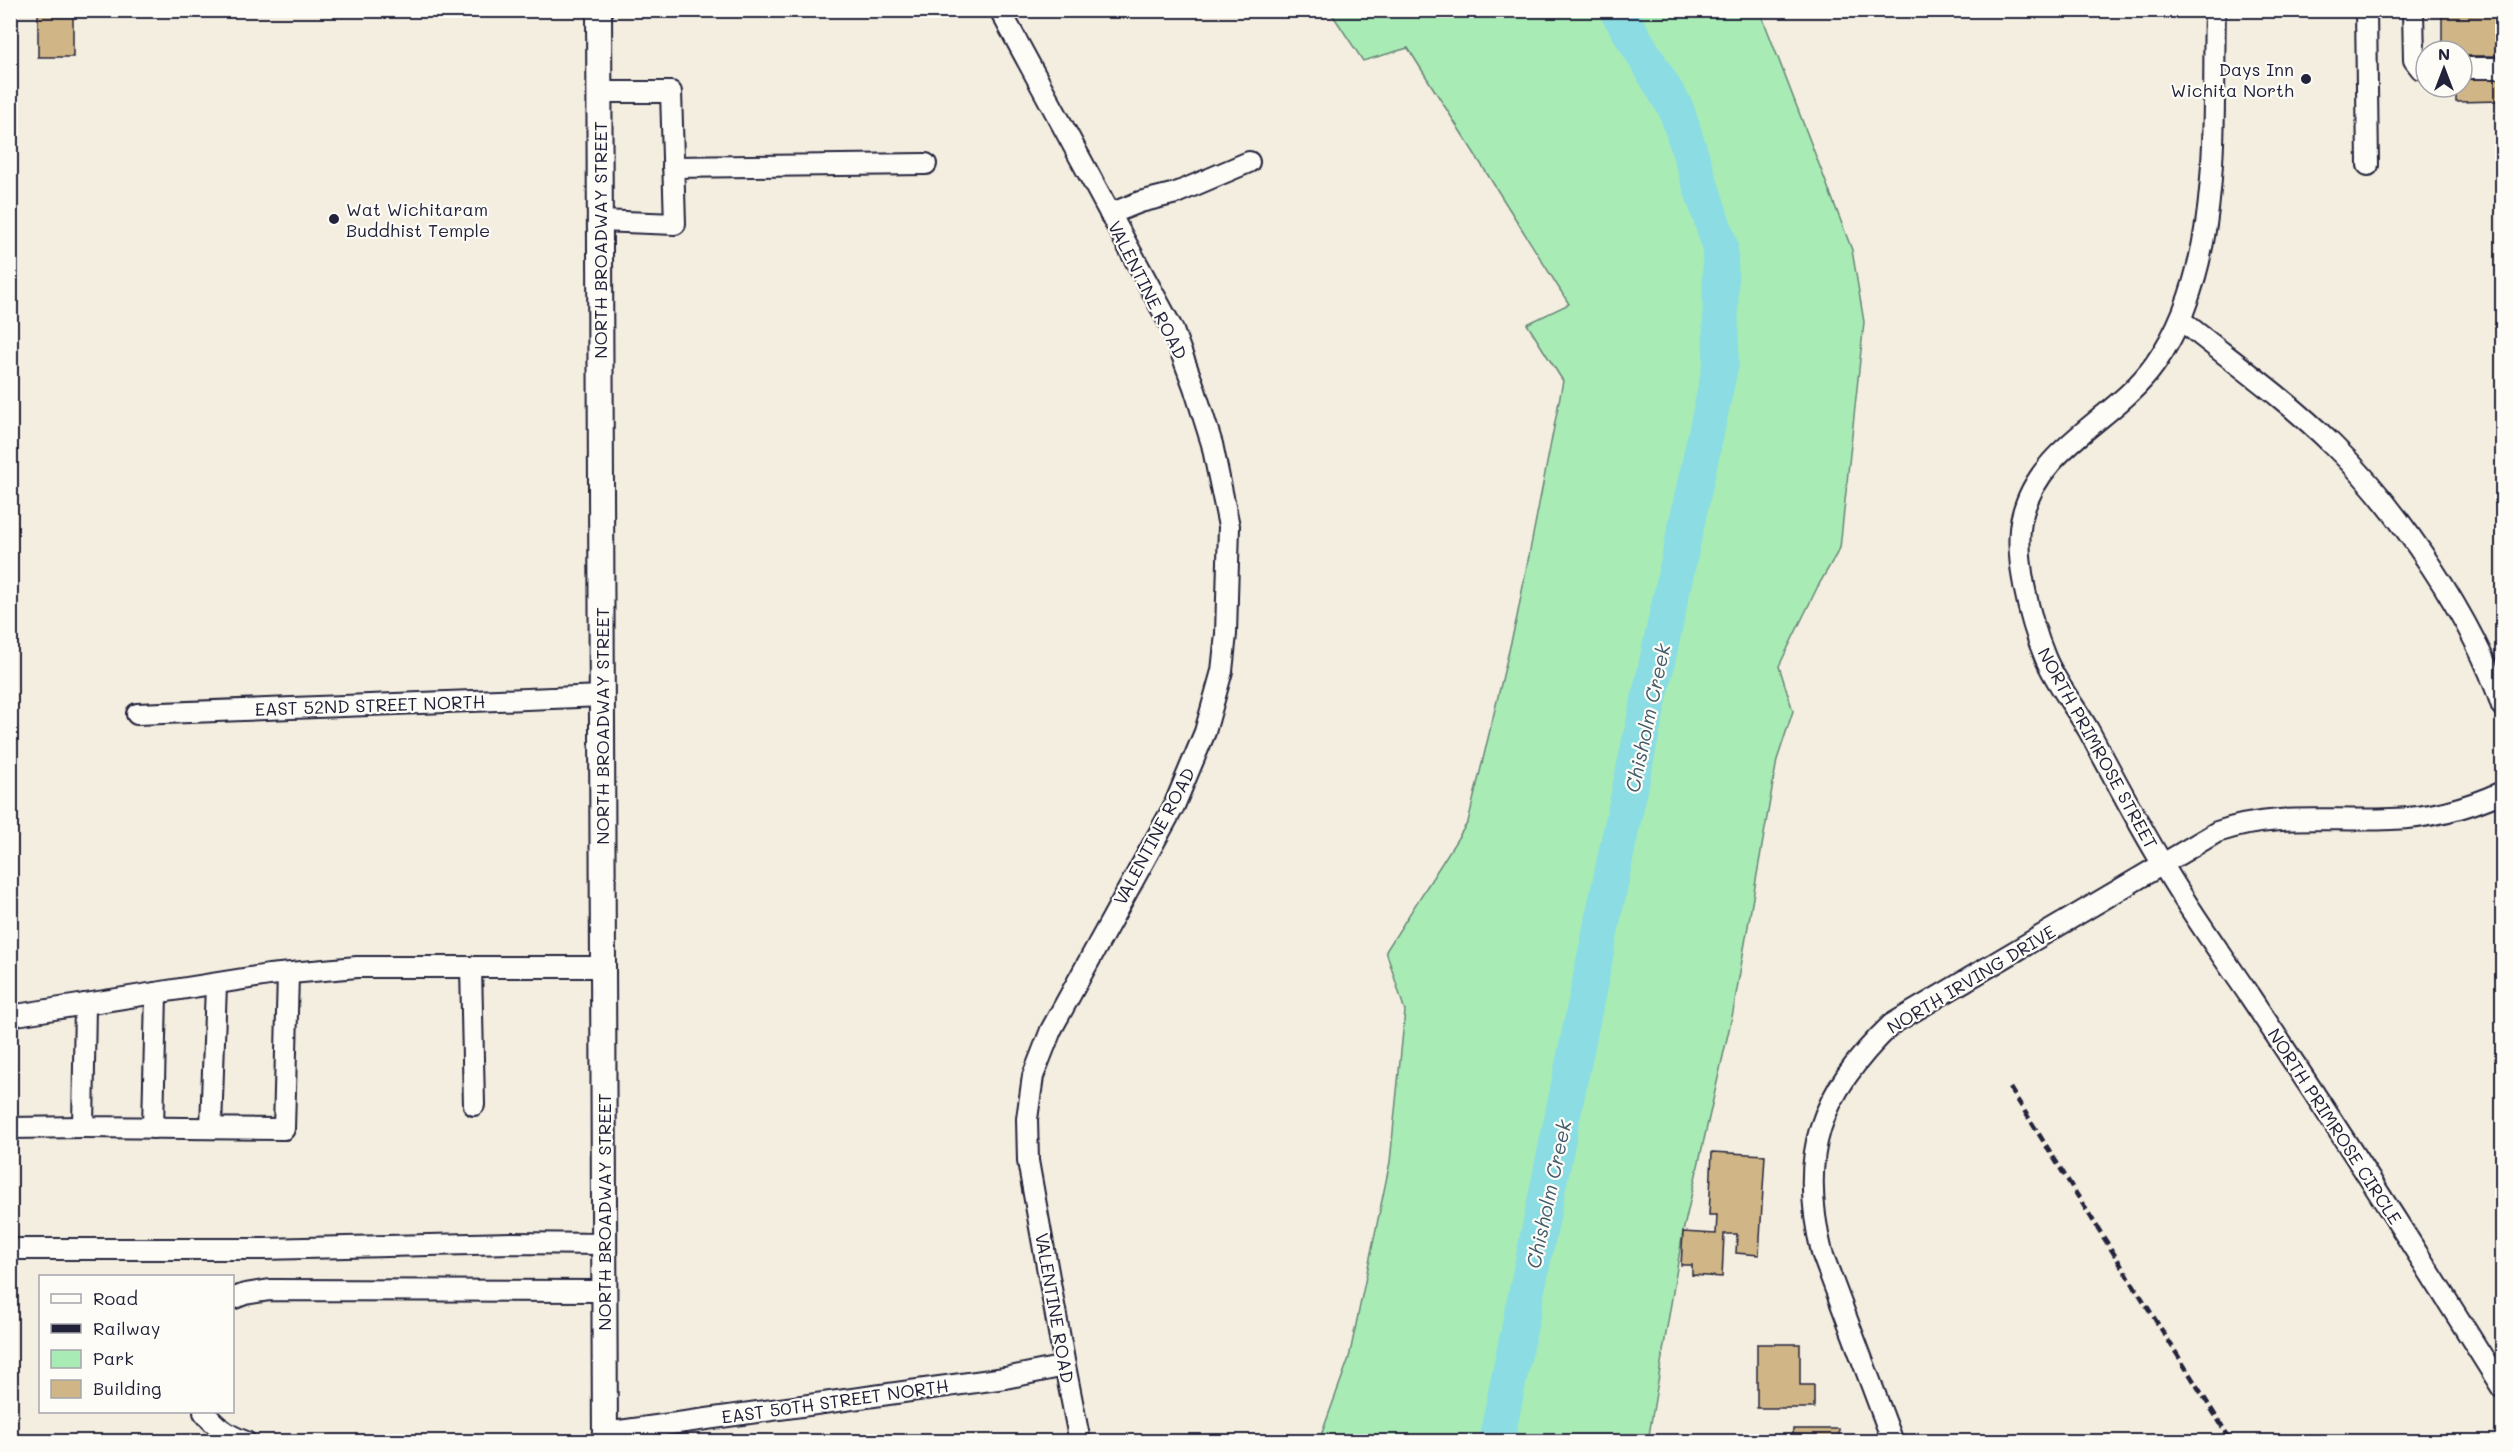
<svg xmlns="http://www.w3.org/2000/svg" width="2513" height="1452" font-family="Mali,sans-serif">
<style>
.green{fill:#a9ebb5;stroke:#668678;stroke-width:1.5}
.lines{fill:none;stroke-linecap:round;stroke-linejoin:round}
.river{stroke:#8bdde3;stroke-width:36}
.building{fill:#d0b686;stroke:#22223b;stroke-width:1.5}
.minor-casing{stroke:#22223b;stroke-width:24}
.major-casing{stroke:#22223b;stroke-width:28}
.minor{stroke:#fdfcf7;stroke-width:20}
.major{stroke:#fdfcf7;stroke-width:24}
.rail{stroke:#22223b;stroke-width:4.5;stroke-dasharray:9 4.5;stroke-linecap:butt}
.poi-dot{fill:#22223b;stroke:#fdfcf7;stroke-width:2}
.labels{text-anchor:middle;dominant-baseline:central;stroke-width:4.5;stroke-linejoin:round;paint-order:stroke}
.poi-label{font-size:18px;fill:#22223b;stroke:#fdfcf7;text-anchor:end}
.street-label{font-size:18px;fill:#22223b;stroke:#fdfcf7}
.water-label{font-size:20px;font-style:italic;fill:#425a6d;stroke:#fdfcf7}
</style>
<rect width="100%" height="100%" fill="#f4eee0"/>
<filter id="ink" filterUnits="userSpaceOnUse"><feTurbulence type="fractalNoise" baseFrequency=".0167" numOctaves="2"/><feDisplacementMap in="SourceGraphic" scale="12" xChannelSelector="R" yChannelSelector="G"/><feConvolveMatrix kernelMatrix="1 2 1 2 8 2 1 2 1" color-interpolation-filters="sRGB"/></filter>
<g filter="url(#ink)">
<polygon class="green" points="1330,11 1760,11 1852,250 1864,322 1840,548 1818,586 1779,666 1793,711 1777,760 1733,1012 1683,1232 1648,1441 1319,1441 1349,1358 1390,1162 1405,1011 1386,951 1468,822 1517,617 1563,381 1527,324 1569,304 1408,48 1363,61"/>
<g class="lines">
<polyline class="river" points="1496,1442 1620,835 1721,363 1720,246 1676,109 1617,10"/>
</g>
<g class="building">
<rect x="38" y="10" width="35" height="47"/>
<polygon points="2442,10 2500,10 2501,56 2462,56 2462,51 2442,51"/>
<polygon points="2501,75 2501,101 2456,102 2456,87 2462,87 2462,76"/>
<polygon points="1712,1152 1765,1155 1759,1255 1736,1253 1737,1234 1724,1234 1722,1277 1692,1275 1692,1265 1681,1265 1683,1232 1716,1234 1717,1215 1709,1215"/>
<polygon points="1757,1344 1800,1344 1800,1385 1814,1385 1814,1408 1757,1408"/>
<rect x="1793" y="1429" width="46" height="13"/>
</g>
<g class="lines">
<g class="minor-casing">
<g id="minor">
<polyline points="1000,10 1172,328 1194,387 1212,444 1229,526 1226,634 1222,671 1205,732 1174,806 1051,1030 1033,1076 1027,1119 1028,1161 1065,1366 1080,1442"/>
<path d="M 2215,10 C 2212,124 2224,267 2155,364 C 2116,420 2039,445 2022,517 C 2013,555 2030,621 2045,657 C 2056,684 2075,706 2089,731 C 2113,775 2136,820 2162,863 C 2188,909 2220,952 2249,995 C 2336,1125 2420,1256 2502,1388"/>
<polyline points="2366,10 2368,165"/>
<polyline points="2413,10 2414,60 2421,69 2426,69"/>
<polyline points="2462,68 2502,68"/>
<polyline points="599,92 671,92 675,224 600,221"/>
<polyline points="673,167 926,164"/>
<polyline points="1110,214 1140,202 1176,193 1249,162"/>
<path d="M 2181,320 C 2232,361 2286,399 2332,444 C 2398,508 2474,620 2502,706"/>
<polyline points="137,714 603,696"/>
<polyline points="471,967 474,1105"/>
<polyline points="85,1004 83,1127 284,1129 288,974"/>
<polyline points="10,1016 269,975 357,967 602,967"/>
<polyline points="10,1128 83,1127"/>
<polyline points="153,1128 156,993"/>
<polyline points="211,1128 216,984"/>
<polyline points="10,1249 263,1249 512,1243 604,1244"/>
<polyline points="232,1299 245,1294 270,1290 604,1291"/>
<path d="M 204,1412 C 216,1427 227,1435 246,1442"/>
<polyline points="605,1433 1005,1378 1065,1366"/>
<path d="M 1893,1442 L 1822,1253 C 1798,1154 1819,1094 1892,1024 L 2217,832 C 2274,812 2332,822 2391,819 C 2431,818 2467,808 2502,792"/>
</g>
</g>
<g class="major-casing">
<polyline id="major" points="599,10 605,1442"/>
</g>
<use href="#minor" class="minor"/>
<use href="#major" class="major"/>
<polyline class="rail" points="2010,1088 2232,1442"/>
</g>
</g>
<g class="poi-dot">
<circle cx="2306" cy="79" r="6"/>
<circle cx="334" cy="219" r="6"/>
</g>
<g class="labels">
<g class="poi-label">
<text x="2294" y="69">Days Inn<tspan x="2294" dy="21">Wichita North</tspan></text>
<text x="346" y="209" text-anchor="start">Wat Wichitaram<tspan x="346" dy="21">Buddhist Temple</tspan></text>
</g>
<g class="street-label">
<text transform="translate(600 240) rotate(-90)">NORTH BROADWAY STREET</text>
<text transform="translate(1148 290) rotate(63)">VALENTINE ROAD</text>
<text transform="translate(370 705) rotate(-2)">EAST 52ND STREET NORTH</text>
<text transform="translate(602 726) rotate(-90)">NORTH BROADWAY STREET</text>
<text transform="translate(2098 748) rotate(61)">NORTH PRIMROSE STREET</text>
<text transform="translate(1154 836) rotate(-62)">VALENTINE ROAD</text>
<text transform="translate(1971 979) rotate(-31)">NORTH IRVING DRIVE</text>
<text transform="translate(2335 1126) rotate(57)">NORTH PRIMROSE CIRCLE</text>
<text transform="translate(604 1212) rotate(-90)">NORTH BROADWAY STREET</text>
<text transform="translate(1055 1308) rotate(80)">VALENTINE ROAD</text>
<text transform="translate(835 1401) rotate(-8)">EAST 50TH STREET NORTH</text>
</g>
<g class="water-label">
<text transform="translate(1647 718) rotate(-78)">Chisholm Creek</text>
<text transform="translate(1548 1194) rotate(-78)">Chisholm Creek</text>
</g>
</g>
<rect width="2513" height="1452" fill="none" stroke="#fdfcf7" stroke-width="36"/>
<rect x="18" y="18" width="2477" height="1416" fill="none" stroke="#22223b" stroke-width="2" filter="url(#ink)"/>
<rect x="39" y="1275" width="195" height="138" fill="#fdfcf7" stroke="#a5a5ac" stroke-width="1.5"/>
<rect x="51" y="1294" width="30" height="9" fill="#fdfcf7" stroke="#a5a5ac" stroke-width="1.5"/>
<text x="93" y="1305" font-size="18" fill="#22223b">Road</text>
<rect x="51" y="1324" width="30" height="9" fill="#22223b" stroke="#a5a5ac" stroke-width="1.5"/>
<text x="93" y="1335" font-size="18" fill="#22223b">Railway</text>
<rect x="51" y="1350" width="30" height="18" fill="#a9ebb5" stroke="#a5a5ac" stroke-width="1.5"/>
<text x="93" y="1365" font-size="18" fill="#22223b">Park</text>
<rect x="51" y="1380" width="30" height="18" fill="#d0b686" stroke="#a5a5ac" stroke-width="1.5"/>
<text x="93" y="1395" font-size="18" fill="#22223b">Building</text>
<g transform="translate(2444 69)"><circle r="28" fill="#fdfcf7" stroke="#a5a5ac" stroke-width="1.5"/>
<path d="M0-4.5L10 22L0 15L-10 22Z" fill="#22223b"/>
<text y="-9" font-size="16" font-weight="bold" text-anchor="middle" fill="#22223b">N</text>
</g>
</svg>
